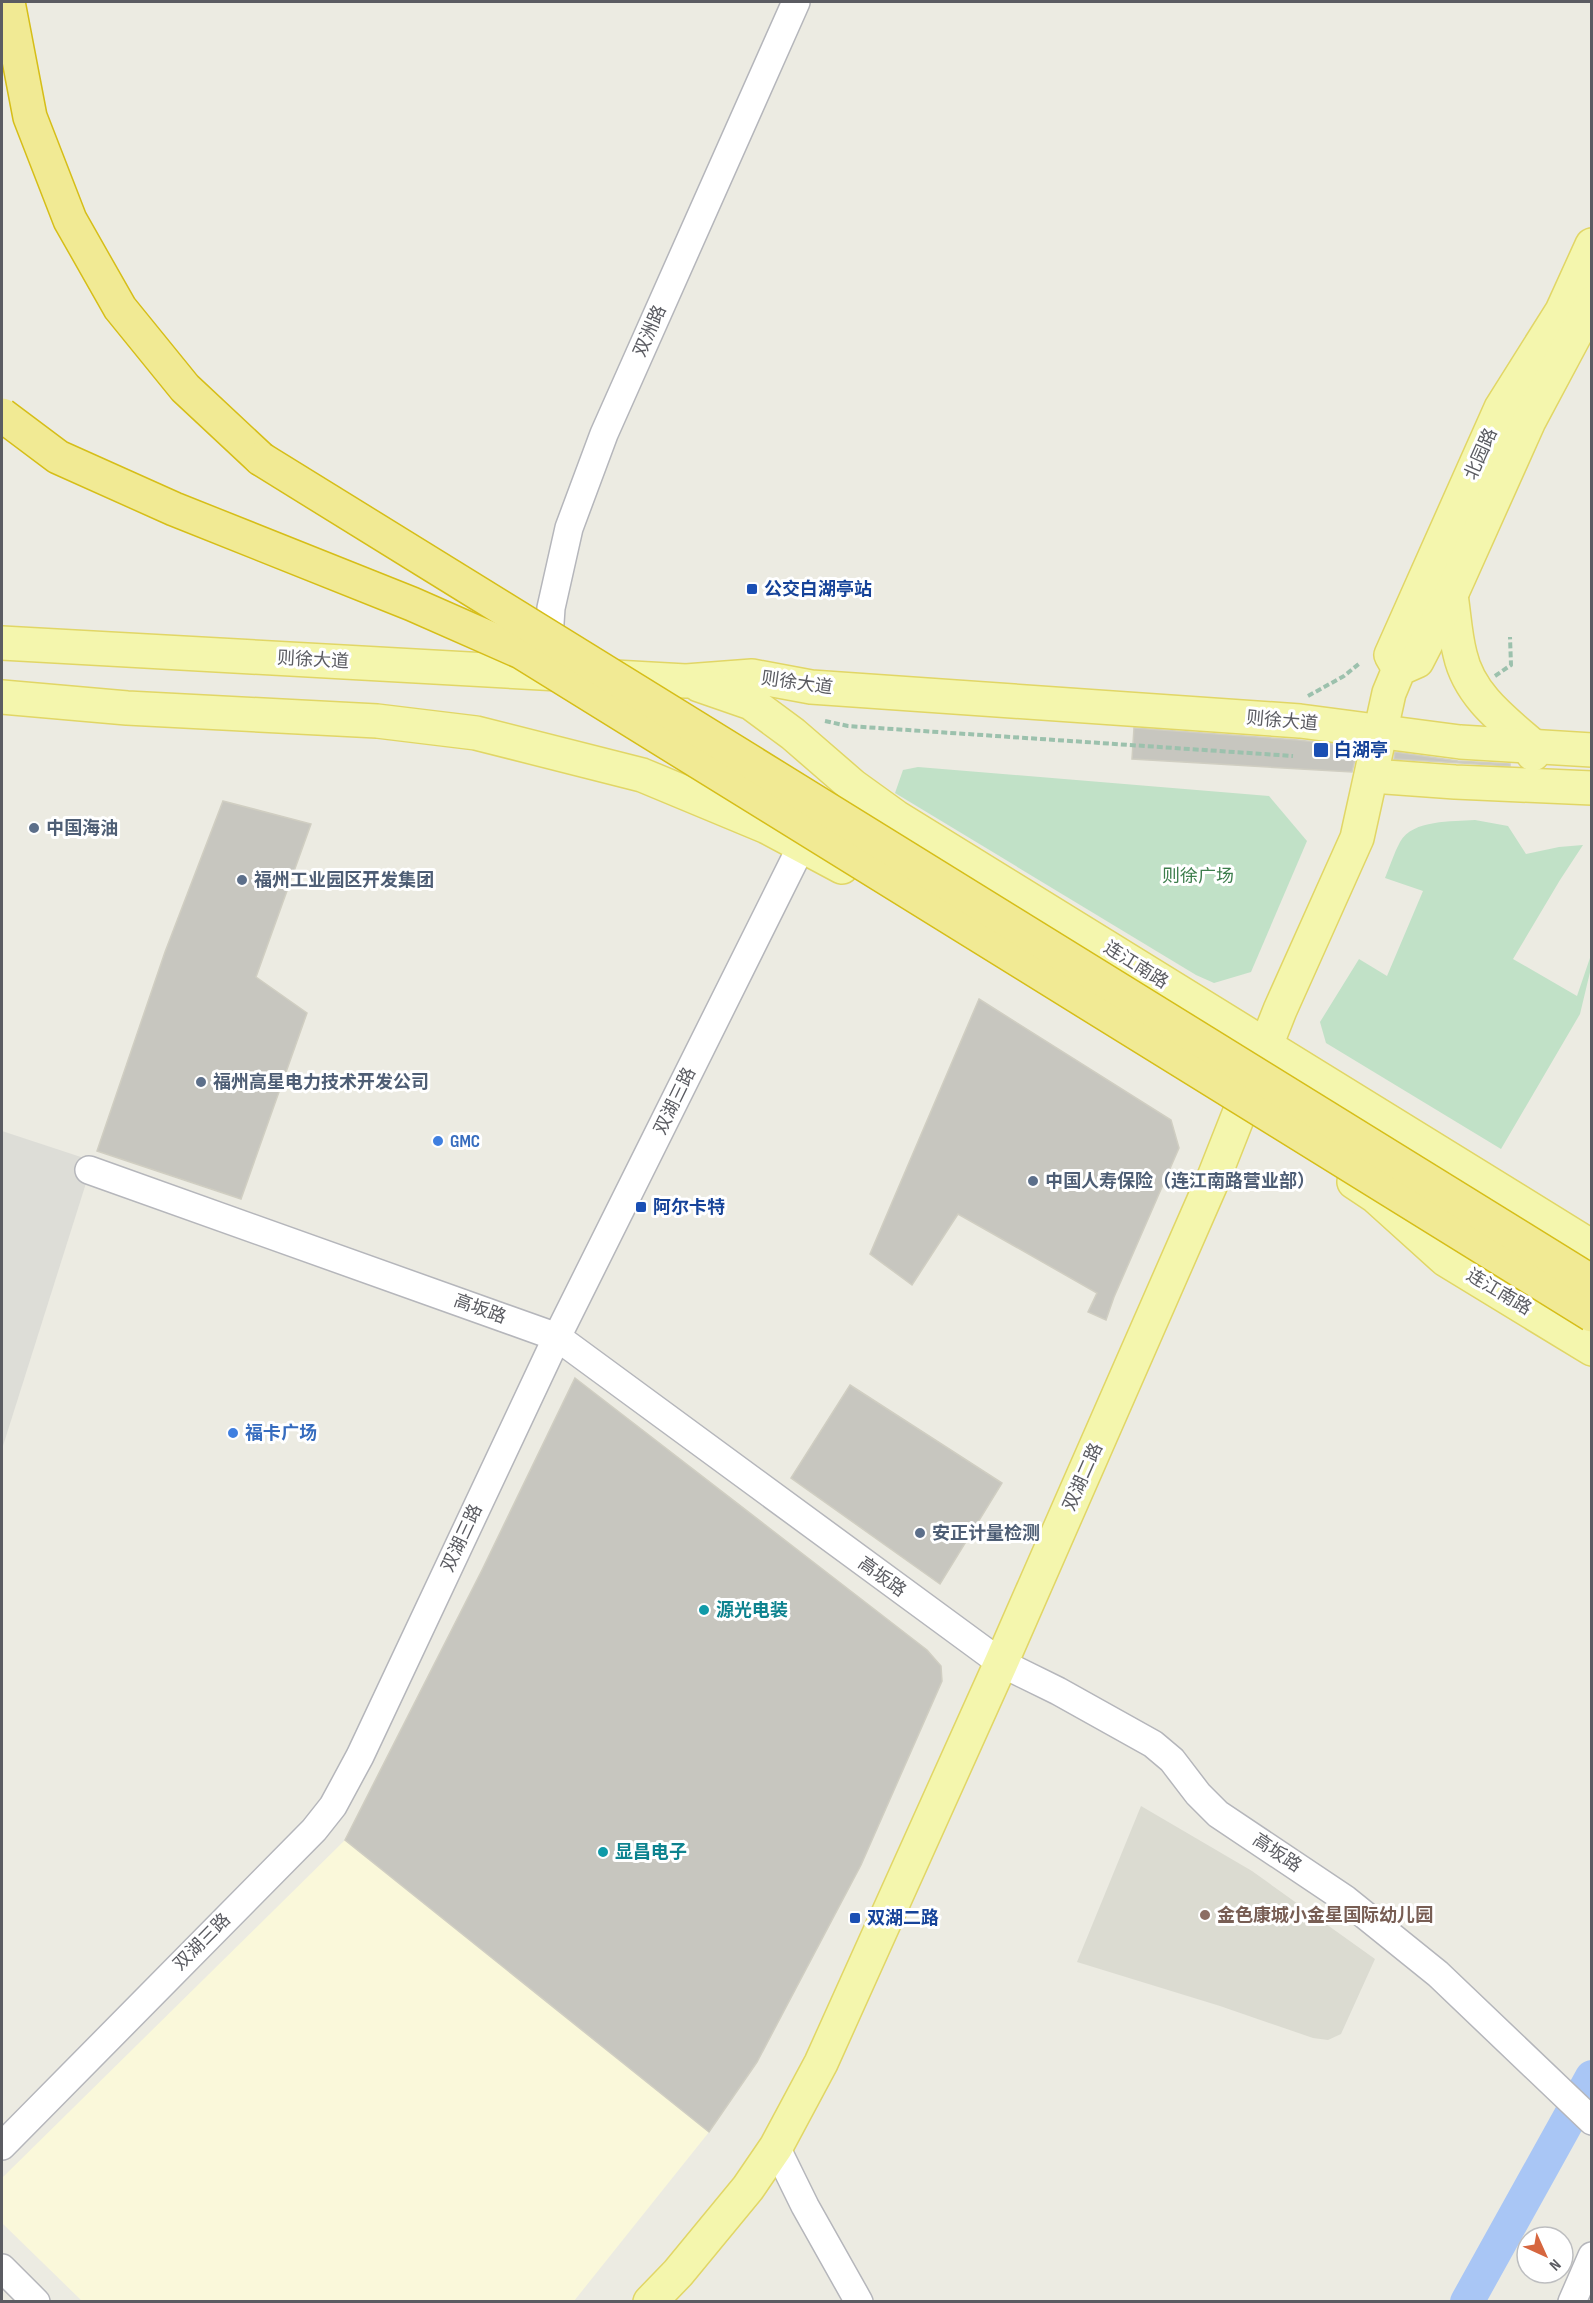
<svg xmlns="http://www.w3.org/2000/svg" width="1593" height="2303" font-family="'Sofia Sans Condensed','Noto Sans SC',sans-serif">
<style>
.commercial{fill:#faf8da}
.industrial{fill:#ddddd7}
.education{fill:#dbdbd1}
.green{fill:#c1e1c7}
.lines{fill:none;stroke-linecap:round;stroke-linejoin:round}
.river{stroke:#a9c6f5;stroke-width:34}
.building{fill:#c7c6bf;stroke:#d0cec2;stroke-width:1.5}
.minor-casing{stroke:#b5b6bb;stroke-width:30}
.major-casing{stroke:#e1d666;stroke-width:36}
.highway-casing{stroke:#d6be18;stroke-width:36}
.path{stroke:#9cc1ad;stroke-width:4;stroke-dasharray:6 3;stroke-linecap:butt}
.minor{stroke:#fff;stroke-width:27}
.major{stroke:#f4f6ad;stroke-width:33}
.highway{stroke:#f1ea94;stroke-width:33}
.highway-bridge-casing{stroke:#d6be18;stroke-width:36;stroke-linecap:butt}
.highway-bridge{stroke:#f1ea94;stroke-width:33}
.transit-dot{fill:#1a4fb4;stroke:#fff;stroke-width:2}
.service-dot{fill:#5c6f8a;stroke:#fff;stroke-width:2}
.shop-dot{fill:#3f7fe0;stroke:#fff;stroke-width:2}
.culture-dot{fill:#0f9aa8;stroke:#fff;stroke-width:2}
.education-dot{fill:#8d6e63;stroke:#fff;stroke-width:2}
.labels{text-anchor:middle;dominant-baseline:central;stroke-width:6;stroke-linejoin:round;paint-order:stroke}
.street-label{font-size:18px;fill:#5b5c62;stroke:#fff}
.transit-label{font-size:18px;font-weight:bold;fill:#164399;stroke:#fff;text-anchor:start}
.service-label{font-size:18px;font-weight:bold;fill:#4e5e75;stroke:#fff;text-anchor:start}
.park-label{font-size:18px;fill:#3d7e4c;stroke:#fff}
.shop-label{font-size:18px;font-weight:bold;fill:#366cbe;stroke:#fff;text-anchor:start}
.culture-label{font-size:18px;font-weight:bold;fill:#0d838f;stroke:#fff;text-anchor:start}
.education-label{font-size:18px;font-weight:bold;fill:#785e54;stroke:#fff;text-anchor:start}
</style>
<rect width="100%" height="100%" fill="#ecebe2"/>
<polygon class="commercial" points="345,1840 709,2132 574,2301 82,2301 2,2223 2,2178"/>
<polygon class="industrial" points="2,1131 93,1161 2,1449"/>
<polygon class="education" points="1141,1806 1252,1871 1375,1959 1341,2034 1328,2040 1313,2038 1220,2006 1077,1962"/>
<g class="green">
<polygon points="918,767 1269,796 1307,841 1251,972 1214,983 1196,975 895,793 903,770"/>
<path d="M 1475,820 L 1508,826 L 1526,854 L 1559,847 L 1583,845 L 1560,880 L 1513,959 L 1577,996 L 1591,955 L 1591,968 L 1580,1014 L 1501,1149 L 1326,1043 L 1320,1022 L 1359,959 L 1387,976 L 1423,891 L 1385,878 C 1390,866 1394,853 1400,842 C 1413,819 1452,822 1475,820 Z"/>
</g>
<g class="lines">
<polyline class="river" points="1467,2302 1592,2077"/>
</g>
<g class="building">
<polygon points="1134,728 1298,740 1358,747 1352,772 1132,759"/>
<polygon points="1395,752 1458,761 1510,764 1510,766 1394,759"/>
<polygon points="223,801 311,824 256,977 307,1013 241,1199 97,1151 165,952"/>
<polygon points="979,999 1171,1120 1179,1148 1114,1297 1106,1320 1088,1312 1097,1293 958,1214 912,1285 870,1254"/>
<polygon points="575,1378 927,1650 941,1666 942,1681 861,1865 757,2062 709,2132 345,1840 482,1570"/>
<polygon points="850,1385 1002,1483 940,1584 791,1478"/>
</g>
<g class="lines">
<g class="minor-casing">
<g id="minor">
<polyline points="548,653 551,608 569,528 604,434 796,2"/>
<polyline points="89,1170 557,1337 1001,1663 1058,1691 1153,1744 1172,1760 1198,1794 1218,1814 1345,1899 1438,1974 1592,2121"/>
<polyline points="2,2146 314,1830 333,1806 360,1756 557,1337 802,845"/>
<polyline points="776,2147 805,2206 859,2302"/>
<polyline points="2,2268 36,2302"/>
<polyline points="1572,2302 1592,2256"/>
</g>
</g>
<g class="major-casing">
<g id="major">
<path d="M 1451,595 C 1454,614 1455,635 1460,654 C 1469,695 1503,720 1533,746 L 1533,754"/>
<polyline points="2,643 686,681 752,676 811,687 1300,721 1460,742 1592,750"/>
<polyline points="1399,669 1391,655 1501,408 1562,311 1592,245"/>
<polyline points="699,685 751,703 793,734 853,786 896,817 1592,1247"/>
<polyline points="2,697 127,708 377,721 476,733 642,775 767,827 842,867"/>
<polyline points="1372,776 1455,782 1592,788"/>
<polyline points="1354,1182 1375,1196 1446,1260 1592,1349"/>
<polyline points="650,2302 678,2273 748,2188 776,2147 821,2063 1001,1663 1214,1177 1280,1010 1357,838 1389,693 1399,669 1417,661 1451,595 1529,421 1592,303"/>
</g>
</g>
<g class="highway-casing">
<polyline id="highway" points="8,2 30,117 70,220 120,308 185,388 261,459"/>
</g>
<g class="path">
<polyline points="1495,676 1511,665 1510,637"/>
<polyline points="1308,696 1344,676 1360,663"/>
<polyline points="825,721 848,726 1293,756"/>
</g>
<use href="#minor" class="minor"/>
<use href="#major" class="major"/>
<use href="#highway" class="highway"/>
<g class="highway-bridge-casing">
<g id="highway-bridge">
<polyline points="2,415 58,457 174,509 412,604 521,652 1592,1315"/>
<polyline points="261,459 1592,1282"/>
</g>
</g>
<use href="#highway-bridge" class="highway-bridge"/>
</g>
<g class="transit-dot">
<rect x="746" y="583" width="12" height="12" rx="3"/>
<rect x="1313" y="742" width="16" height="16" rx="3"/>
<rect x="635" y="1201" width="12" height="12" rx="3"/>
<rect x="849" y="1912" width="12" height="12" rx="3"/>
</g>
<g class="service-dot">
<circle cx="34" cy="828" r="6"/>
<circle cx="242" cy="880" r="6"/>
<circle cx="201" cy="1082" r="6"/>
<circle cx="1033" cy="1181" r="6"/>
<circle cx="920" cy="1533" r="6"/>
</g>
<g class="shop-dot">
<circle cx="438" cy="1141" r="6"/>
<circle cx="233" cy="1433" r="6"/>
</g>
<g class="culture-dot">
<circle cx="704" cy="1610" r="6"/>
<circle cx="603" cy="1852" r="6"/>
</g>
<circle class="education-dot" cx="1205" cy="1915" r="6"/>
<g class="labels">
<g class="street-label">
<text transform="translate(650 331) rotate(-66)">双洲路</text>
<text transform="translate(1481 454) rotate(-66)">北园路</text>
<text transform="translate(313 660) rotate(3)">则徐大道</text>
<text transform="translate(797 683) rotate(8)">则徐大道</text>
<text transform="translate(1282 721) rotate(5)">则徐大道</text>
<text transform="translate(1136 965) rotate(32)">连江南路</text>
<text transform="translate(675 1101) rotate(-64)">双湖三路</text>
<text transform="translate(1499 1292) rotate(31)">连江南路</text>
<text transform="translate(480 1309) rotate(20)">高坂路</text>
<text transform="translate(1083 1477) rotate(-66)">双湖二路</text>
<text transform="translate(462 1538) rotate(-65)">双湖三路</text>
<text transform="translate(882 1577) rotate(36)">高坂路</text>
<text transform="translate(1277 1853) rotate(34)">高坂路</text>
<text transform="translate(202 1942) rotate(-45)">双湖三路</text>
</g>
<g class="transit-label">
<text x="764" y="589">公交白湖亭站</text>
<text x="1334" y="750">白湖亭</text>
<text x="653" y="1207">阿尔卡特</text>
<text x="867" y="1918">双湖二路</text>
</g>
<g class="service-label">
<text x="46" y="828">中国海油</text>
<text x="254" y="880">福州工业园区开发集团</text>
<text x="213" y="1082">福州高星电力技术开发公司</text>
<text x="1045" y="1181">中国人寿保险（连江南路营业部）</text>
<text x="932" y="1533">安正计量检测</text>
</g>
<g class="park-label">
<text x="1198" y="876">则徐广场</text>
</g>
<g class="shop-label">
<text x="450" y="1141">GMC</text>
<text x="245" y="1433">福卡广场</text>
</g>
<g class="culture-label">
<text x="716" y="1610">源光电装</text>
<text x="615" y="1852">显昌电子</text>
</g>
<g class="education-label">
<text x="1217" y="1915">金色康城小金星国际幼儿园</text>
</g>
</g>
<rect width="1593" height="2303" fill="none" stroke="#5b5c62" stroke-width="6"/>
<g transform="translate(1545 2255) rotate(135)"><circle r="28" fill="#ffffff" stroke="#bdbec0" stroke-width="1.5"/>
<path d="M0-4.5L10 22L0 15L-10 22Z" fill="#d6663f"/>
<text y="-9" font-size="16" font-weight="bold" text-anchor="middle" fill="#5b5c62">N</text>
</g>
</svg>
